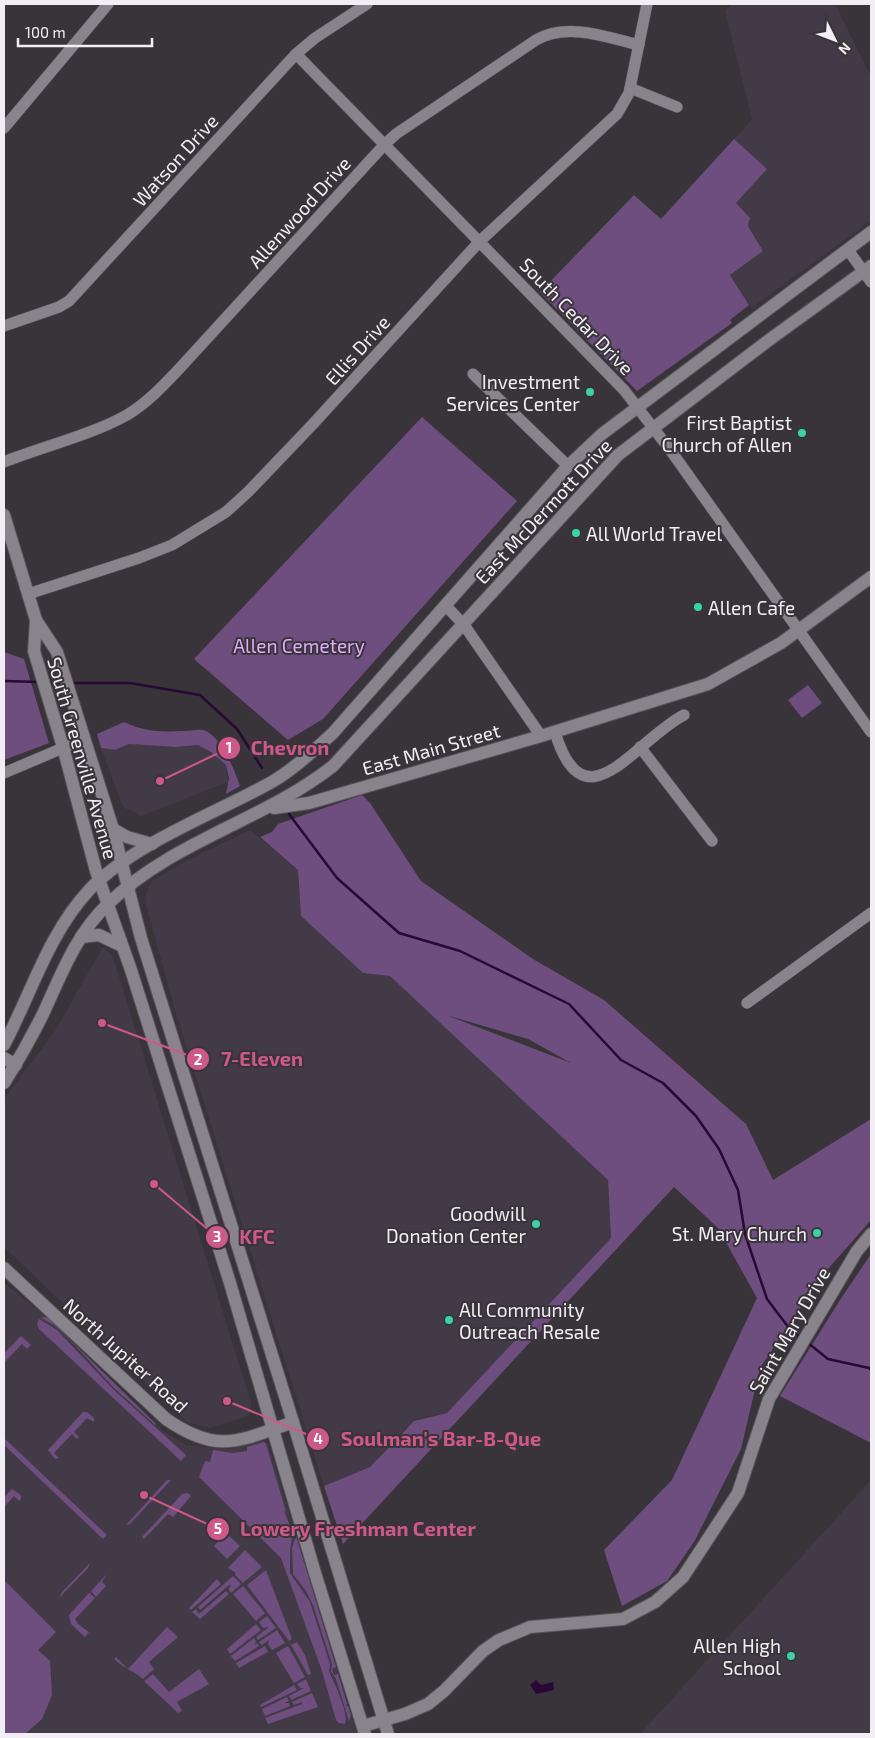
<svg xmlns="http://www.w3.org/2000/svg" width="875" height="1738" font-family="'Exo 2',sans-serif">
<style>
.built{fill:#423a46}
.green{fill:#6e4e7e;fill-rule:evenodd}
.water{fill:#280835}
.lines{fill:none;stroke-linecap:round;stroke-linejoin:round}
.stream{stroke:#280835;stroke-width:2.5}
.street-casing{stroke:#565259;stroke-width:12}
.secondary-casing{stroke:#565259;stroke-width:14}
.street{stroke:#89838b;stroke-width:11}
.secondary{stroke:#89838b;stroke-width:12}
.poi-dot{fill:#37d4a6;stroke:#38343a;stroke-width:2}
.labels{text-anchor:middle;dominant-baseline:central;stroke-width:4;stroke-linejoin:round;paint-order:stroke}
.street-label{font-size:19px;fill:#f2eff4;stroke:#38343a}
.poi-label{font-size:19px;fill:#f2eff4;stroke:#38343a;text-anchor:end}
.park-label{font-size:19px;fill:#e0adf9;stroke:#38343a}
.leader{fill:none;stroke:#d05889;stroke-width:2}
.callout-dot{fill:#d05889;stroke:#38343a;stroke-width:2}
.mark-label{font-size:15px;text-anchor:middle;font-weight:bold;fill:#fff}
.callout-label{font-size:20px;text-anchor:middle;font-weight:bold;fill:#d05889;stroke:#38343a;stroke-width:4;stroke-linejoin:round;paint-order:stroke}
</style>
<rect width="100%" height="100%" fill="#38343a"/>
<g class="built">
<polygon points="732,4 835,4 871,77 871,220 752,308 730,275 763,250 748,225 750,218 735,203 767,169 734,139 752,119 725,10"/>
<polygon points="129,744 176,747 198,745 211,752 226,765 228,782 141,816 123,807 101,748 115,750"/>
<polygon points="250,830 298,870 301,916 363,973 390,976 608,1180 611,1238 447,1413 421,1418 406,1428 370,1467 324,1486 174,1007 145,901 147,890 152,881 190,859"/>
<polygon points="103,947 113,957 251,1403 251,1412 248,1416 210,1428 187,1422 4,1247 4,1099 55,1031"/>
<polygon points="4,1283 51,1320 115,1386 165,1432 178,1440 186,1445 227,1449 262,1440 268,1444 357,1734 4,1734"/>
<polygon points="871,1480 871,1734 640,1734 782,1578"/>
</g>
<g class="green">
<polygon points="734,139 767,169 736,203 750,218 748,226 763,251 730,275 749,305 730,320 732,323 637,391 540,292 634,195 661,219"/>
<polygon points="422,417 517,501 323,719 288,740 194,659"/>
<polygon points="4,652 24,659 49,743 4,760"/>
<polygon points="808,685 822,703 802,718 788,700"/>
<path d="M 124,722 C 145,732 161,732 184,731 C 189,731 197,729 203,730 C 221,735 235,771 240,786 L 226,794 L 229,778 L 226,765 L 211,752 L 198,745 L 176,747 L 129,744 L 115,750 L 101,748 L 97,734 Z"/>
<path d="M 362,795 L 370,803 L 421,881 L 533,959 L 604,1000 L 746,1124 L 773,1180 L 871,1119 L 871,1220 L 820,1278 L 760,1368 L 741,1449 L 694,1542 L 667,1581 L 622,1606 L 604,1550 L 672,1480 L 757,1298 L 718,1228 L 674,1187 L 343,1544 L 324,1486 L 370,1467 L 414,1421 L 447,1413 L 611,1238 L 608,1180 L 390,976 L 363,973 L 301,916 L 298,870 L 260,837 L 272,832 L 278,824 ZM 446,1015 L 528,1039 L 571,1063 Z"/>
<polygon points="871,1254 871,1443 780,1396 840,1300"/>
<polygon points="47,1317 156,1424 155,1425 113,1387 72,1342 54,1325 41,1318"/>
<polygon points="39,1319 57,1330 113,1389 186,1455 181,1461 39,1329 37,1324"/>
<polygon points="21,1336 31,1345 27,1349 22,1344 4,1363 4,1353"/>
<polygon points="83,1412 87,1412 94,1418 94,1422 87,1418 74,1432 79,1437 77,1439 72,1434 54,1453 59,1458 55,1459 48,1450"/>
<polygon points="4,1438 107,1535 103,1539 4,1445"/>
<path d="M 264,1442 L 266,1444 L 286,1512 L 284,1511 L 293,1534 L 290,1549 L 290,1573 L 310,1602 L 330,1664 L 329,1671 C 334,1683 349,1712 345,1724 L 339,1723 L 336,1720 L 322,1671 L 281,1558 L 199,1477 L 205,1461 L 210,1462 L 213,1450 L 233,1453 L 247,1451 L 247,1447 Z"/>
<polygon points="167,1480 171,1480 130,1524 126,1525"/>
<polygon points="12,1489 21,1495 21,1499 19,1501 14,1496 4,1507 4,1497"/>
<polygon points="188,1493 191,1496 173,1517 168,1514 144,1539 142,1537 182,1494"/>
<polygon points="226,1533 240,1546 227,1559 214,1546"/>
<polygon points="296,1536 336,1667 332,1669 334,1675 338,1674 347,1704 346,1706 348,1706 351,1715 349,1721 336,1679 331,1671 332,1664 313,1605 306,1591 293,1574 292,1548"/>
<polygon points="245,1550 262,1567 243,1583 235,1575 236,1573 228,1568"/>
<polygon points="90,1563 88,1568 59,1598 62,1592"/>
<polygon points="266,1570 292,1639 289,1641 247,1585"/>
<polygon points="107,1574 102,1582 106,1586 96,1597 91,1591"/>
<polygon points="233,1576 241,1584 231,1593 228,1589 231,1586 229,1585 200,1610 198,1607"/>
<polygon points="217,1579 221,1584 191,1610 189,1608"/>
<polygon points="4,1580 56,1632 38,1650 50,1661 52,1695 42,1719 25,1734 4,1734"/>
<polygon points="243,1586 265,1613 256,1621 233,1594"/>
<polygon points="226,1591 229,1594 200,1619 192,1612 196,1609 199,1614"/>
<polygon points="89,1593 95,1598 75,1619 78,1624 89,1632 85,1637 71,1624 69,1615"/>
<polygon points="267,1616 276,1628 258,1640 256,1637 269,1627 263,1628 259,1622"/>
<polygon points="256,1624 261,1630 230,1654 227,1649"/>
<path d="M 167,1627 L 178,1637 L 149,1662 L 154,1669 L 143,1679 C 134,1671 123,1668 114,1659 L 116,1657 L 128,1669 Z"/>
<polygon points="277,1630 285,1643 272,1650 268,1644 269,1640 262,1645 259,1642"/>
<polygon points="254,1638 256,1641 254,1645 257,1643 259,1646 235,1661 231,1656"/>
<polygon points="297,1642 305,1655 311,1674 308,1675 291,1645"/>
<polygon points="265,1646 268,1652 239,1668 236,1663"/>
<polygon points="288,1646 305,1677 294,1683 276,1653"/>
<polygon points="199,1669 209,1684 177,1702 182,1711 178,1713 144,1681 153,1674 169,1692"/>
<polygon points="306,1679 311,1691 291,1700 289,1696 304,1688 300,1688 297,1684"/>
<polygon points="294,1685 297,1690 261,1707 260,1705"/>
<polygon points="312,1693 318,1707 268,1724 265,1718 302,1704 302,1702 294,1705 292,1702"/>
<polygon points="287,1697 289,1701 284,1703 289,1703 290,1706 265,1716 262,1709"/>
</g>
<polygon class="water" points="536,1680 541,1685 553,1682 554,1690 536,1694 530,1685"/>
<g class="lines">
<g class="stream">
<polyline points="4,681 39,682"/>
<polyline points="47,683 64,683"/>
<polyline points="72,683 130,683 200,695 237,729 262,768"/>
<polyline points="289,814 337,878 399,933 460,951 569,1004 621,1060 663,1083 696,1116 719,1149 738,1190 745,1234 767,1299 789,1328 801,1338"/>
<polyline points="808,1343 828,1359 869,1368 871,1370"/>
</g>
<g class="street-casing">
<g id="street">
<polyline points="296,54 624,390 671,451 871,732"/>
<polyline points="630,88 677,107"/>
<polyline points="4,128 108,4"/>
<polyline points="848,250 871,282"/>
<polyline points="4,326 59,307 69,301 296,54 315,38 367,4"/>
<polyline points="473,374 568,466"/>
<path d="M 4,462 C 44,446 89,436 127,415 C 147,403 163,386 179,369 L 385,144 L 396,134 L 536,40 C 567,22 607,37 639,45"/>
<polyline points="28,594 139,558 172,545 226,512 248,492 313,424 480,241 617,114 629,93 647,4"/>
<polyline points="446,606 464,625 541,736"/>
<path d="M 555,732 C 584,830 635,740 684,715"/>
<polyline points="640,747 712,841"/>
<polyline points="4,773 84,739"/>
<polyline points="747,1003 871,913"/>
</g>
</g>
<g class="secondary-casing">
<g id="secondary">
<polyline points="4,515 36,620 57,652 113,829 141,938 293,1422 388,1734"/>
<polyline points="36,620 34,651 63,747 96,871 131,970 230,1283 315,1573 365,1734"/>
<polyline points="274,808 309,803 541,736 708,684 781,643 871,577"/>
<polyline points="113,829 127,837 152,844"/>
<polyline points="81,937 99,935 122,946"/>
<path d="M 4,1045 C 32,992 48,934 90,889 C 135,843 214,814 270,783 C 293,770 313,751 333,733 L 568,466 L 602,434 L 871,232"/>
<polyline points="4,1058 16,1065"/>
<path d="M 4,1083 C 18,1061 31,1038 43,1014 C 61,975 76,934 108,904 C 172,841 263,821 333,766 L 618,455 L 769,340 L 871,266"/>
<path d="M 4,1268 L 166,1419 C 218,1455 239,1441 293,1422"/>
<polyline points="363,1726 405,1714 428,1704 444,1691 483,1651 499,1640 530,1627 623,1619 655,1602 683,1577 738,1493 769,1399 857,1251 871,1234"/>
</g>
</g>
<use href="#street" class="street"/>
<use href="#secondary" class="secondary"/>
</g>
<g class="poi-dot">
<circle cx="590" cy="392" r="5"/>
<circle cx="802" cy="433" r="5"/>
<circle cx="576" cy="533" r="5"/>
<circle cx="698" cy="607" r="5"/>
<circle cx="536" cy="1224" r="5"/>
<circle cx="817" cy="1233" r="5"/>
<circle cx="449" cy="1320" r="5"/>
<circle cx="791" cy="1656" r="5"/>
</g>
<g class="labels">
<g class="street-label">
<text transform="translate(175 160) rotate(-48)">Watson Drive</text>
<text transform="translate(299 212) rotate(-48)">Allenwood Drive</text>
<text transform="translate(577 316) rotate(46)">South Cedar Drive</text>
<text transform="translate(357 350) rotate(-48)">Ellis Drive</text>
<text transform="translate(543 511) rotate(-47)">East McDermott Drive</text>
<text transform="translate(431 749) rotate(-16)">East Main Street</text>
<text transform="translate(83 758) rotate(74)">South Greenville Avenue</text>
<text transform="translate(789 1330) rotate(-60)">Saint Mary Drive</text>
<text transform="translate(126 1355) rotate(42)">North Jupiter Road</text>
</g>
<g class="poi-label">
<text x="580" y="381">Investment<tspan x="580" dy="22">Services Center</tspan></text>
<text x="792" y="422">First Baptist<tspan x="792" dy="22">Church of Allen</tspan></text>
<text x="586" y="533" text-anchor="start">All World Travel</text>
<text x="708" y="607" text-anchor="start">Allen Cafe</text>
<text x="526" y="1213">Goodwill<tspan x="526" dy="22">Donation Center</tspan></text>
<text x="807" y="1233">St. Mary Church</text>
<text x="459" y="1309" text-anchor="start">All Community<tspan x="459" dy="22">Outreach Resale</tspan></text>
<text x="781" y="1645">Allen High<tspan x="781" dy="22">School</tspan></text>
</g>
<g class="park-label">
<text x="299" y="645">Allen Cemetery</text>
</g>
</g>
<path class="leader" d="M160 781L229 748M102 1023L198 1059M154 1184L217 1237M227 1401L318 1439M144 1495L218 1529"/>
<g class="callout-dot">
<circle cx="160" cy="781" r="5"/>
<circle cx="102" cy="1023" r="5"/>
<circle cx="154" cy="1184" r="5"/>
<circle cx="227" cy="1401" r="5"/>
<circle cx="144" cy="1495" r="5"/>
<circle cx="229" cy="748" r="12"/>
<circle cx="198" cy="1059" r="12"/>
<circle cx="217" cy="1237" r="12"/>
<circle cx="318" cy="1439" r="12"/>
<circle cx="218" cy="1529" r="12"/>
</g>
<g class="mark-label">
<text x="229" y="753">1</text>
<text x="198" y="1065">2</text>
<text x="217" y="1242">3</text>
<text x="318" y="1444">4</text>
<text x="218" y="1534">5</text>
</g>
<g class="callout-label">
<text x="290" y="755">Chevron</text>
<text x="262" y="1066">7-Eleven</text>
<text x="257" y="1244">KFC</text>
<text x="441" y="1446">Soulman's Bar-B-Que</text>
<text x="358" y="1536">Lowery Freshman Center</text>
</g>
<rect width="875" height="1738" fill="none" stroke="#f2eff4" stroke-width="10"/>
<g transform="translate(835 40) rotate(132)" stroke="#38343a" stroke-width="4" paint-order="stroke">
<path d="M0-4L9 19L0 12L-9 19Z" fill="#f2eff4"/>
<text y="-8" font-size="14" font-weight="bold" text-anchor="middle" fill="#f2eff4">N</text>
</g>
<path d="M18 38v8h134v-8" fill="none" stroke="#f2eff4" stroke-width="2.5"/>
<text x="25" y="38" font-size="15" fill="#f2eff4" stroke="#38343a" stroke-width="4" paint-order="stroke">100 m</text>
</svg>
